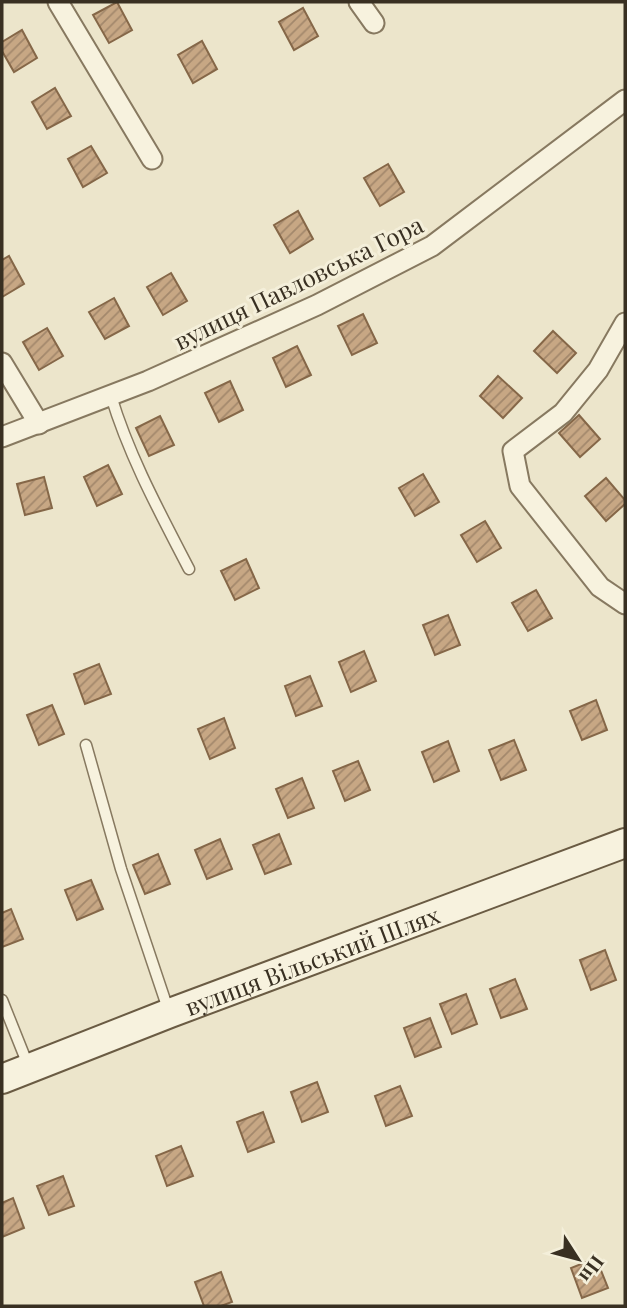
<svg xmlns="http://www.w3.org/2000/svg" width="627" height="1308" font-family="'Playfair Display',serif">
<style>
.building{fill:url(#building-hatch);stroke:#856748;stroke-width:2}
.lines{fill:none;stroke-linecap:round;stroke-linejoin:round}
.lane-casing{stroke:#877960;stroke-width:13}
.street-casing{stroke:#877960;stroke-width:23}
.secondary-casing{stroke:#6a5b43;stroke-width:32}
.lane{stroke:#f7f2de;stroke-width:10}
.street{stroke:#f7f2de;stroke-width:19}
.secondary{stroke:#f7f2de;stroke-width:28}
.labels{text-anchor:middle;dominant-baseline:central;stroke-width:6;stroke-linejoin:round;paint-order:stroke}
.street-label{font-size:24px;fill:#393022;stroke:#f4efda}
</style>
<defs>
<pattern id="building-hatch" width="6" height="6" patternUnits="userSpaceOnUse" patternTransform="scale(1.75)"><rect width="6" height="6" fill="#c7a784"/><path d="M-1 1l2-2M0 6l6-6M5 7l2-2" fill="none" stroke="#a3886c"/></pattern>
</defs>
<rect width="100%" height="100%" fill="#ece5cb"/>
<g class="building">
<polygon points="117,2 132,30 109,43 93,15"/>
<polygon points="303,8 318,36 294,50 279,22"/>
<polygon points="22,30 37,58 14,72 2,51 2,42"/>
<polygon points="202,41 217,69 193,83 178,55"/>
<polygon points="55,88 71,116 47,129 32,102"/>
<polygon points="91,146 107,173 83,187 68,159"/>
<polygon points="388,164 404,192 380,206 364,178"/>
<polygon points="298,211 313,239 290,253 274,225"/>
<polygon points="9,256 24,284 2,297 2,260"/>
<polygon points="171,273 187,301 163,315 147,287"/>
<polygon points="114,298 129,326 105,339 89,312"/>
<polygon points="363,314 377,343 352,355 338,326"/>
<polygon points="47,328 63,356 39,370 23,342"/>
<polygon points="553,331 576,353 557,373 534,351"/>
<polygon points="297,346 311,375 286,387 273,358"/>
<polygon points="498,376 522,398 503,418 480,396"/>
<polygon points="230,381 243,410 219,422 205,393"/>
<polygon points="579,415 600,439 580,457 559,433"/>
<polygon points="160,416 174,445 149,456 136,428"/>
<polygon points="108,465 122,494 97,506 84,477"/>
<polygon points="423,474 439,502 415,516 399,488"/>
<polygon points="44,477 52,508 25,515 17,484"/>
<polygon points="606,478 625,500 625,504 606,521 585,496"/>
<polygon points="485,521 501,548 477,562 461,535"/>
<polygon points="246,559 259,588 235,600 221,571"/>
<polygon points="536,590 552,618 528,631 512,603"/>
<polygon points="448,615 460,645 435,655 423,625"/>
<polygon points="364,651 376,681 351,692 339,662"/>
<polygon points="99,664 111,694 85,704 74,674"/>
<polygon points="310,676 322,706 296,716 285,686"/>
<polygon points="596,700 607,730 582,740 570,711"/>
<polygon points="52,705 64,734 39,745 27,715"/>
<polygon points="224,718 235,748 210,759 198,729"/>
<polygon points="514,740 526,770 501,780 489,750"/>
<polygon points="448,741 459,771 434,782 422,752"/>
<polygon points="358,761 370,790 345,801 333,771"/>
<polygon points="302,778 314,808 288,818 276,789"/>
<polygon points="279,834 291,864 265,874 253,845"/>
<polygon points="220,839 232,869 207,879 195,850"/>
<polygon points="158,854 170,884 145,894 133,865"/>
<polygon points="91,880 103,909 77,920 65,890"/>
<polygon points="11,909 23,939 2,947 2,913"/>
<polygon points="605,950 616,980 591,990 580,960"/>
<polygon points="515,979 527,1009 501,1018 490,989"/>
<polygon points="466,994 477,1024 452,1034 440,1004"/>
<polygon points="430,1018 441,1047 415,1057 404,1028"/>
<polygon points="317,1082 328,1112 302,1122 291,1092"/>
<polygon points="400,1086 412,1116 386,1126 375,1096"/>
<polygon points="263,1112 274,1142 248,1152 237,1122"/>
<polygon points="181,1146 193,1176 167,1186 156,1156"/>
<polygon points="63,1176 74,1206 49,1215 37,1186"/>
<polygon points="13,1198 24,1228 2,1237 2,1203"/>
<polygon points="596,1258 608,1288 582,1298 571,1268"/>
<polygon points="221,1272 232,1302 221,1306 204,1306 195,1282"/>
</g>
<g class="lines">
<g class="lane-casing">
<g id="lane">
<path d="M 111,396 C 129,456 160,513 189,569"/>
<polyline points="86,745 121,869 169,1012"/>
<polyline points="2,1000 28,1065"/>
</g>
</g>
<g class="street-casing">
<g id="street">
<polyline points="58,2 152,159"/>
<polyline points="359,2 374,23"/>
<polyline points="625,323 598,370 563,413 513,451 520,486 600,587 625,604"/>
<polyline points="2,363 39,424"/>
<polyline points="2,437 148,381 317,305 432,246 625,100"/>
</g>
</g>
<g class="secondary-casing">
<g id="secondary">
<path id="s1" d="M 2,1079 L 170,1013 L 625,843"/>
</g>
</g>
<use href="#lane" class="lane"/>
<use href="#street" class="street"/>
<use href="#secondary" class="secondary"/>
</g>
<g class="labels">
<g class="street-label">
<text transform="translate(298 282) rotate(-26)">вулиця Павловська Гора</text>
<text stroke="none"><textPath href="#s1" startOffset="332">вулиця Вільський Шлях</textPath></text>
</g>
</g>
<rect width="627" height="1308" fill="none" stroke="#393022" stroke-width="7"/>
<g transform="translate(578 1259) rotate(126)" stroke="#f4efda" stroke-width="5" paint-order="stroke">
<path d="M0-5L12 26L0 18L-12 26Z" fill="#393022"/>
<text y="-10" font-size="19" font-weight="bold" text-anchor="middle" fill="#393022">Пн</text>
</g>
</svg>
